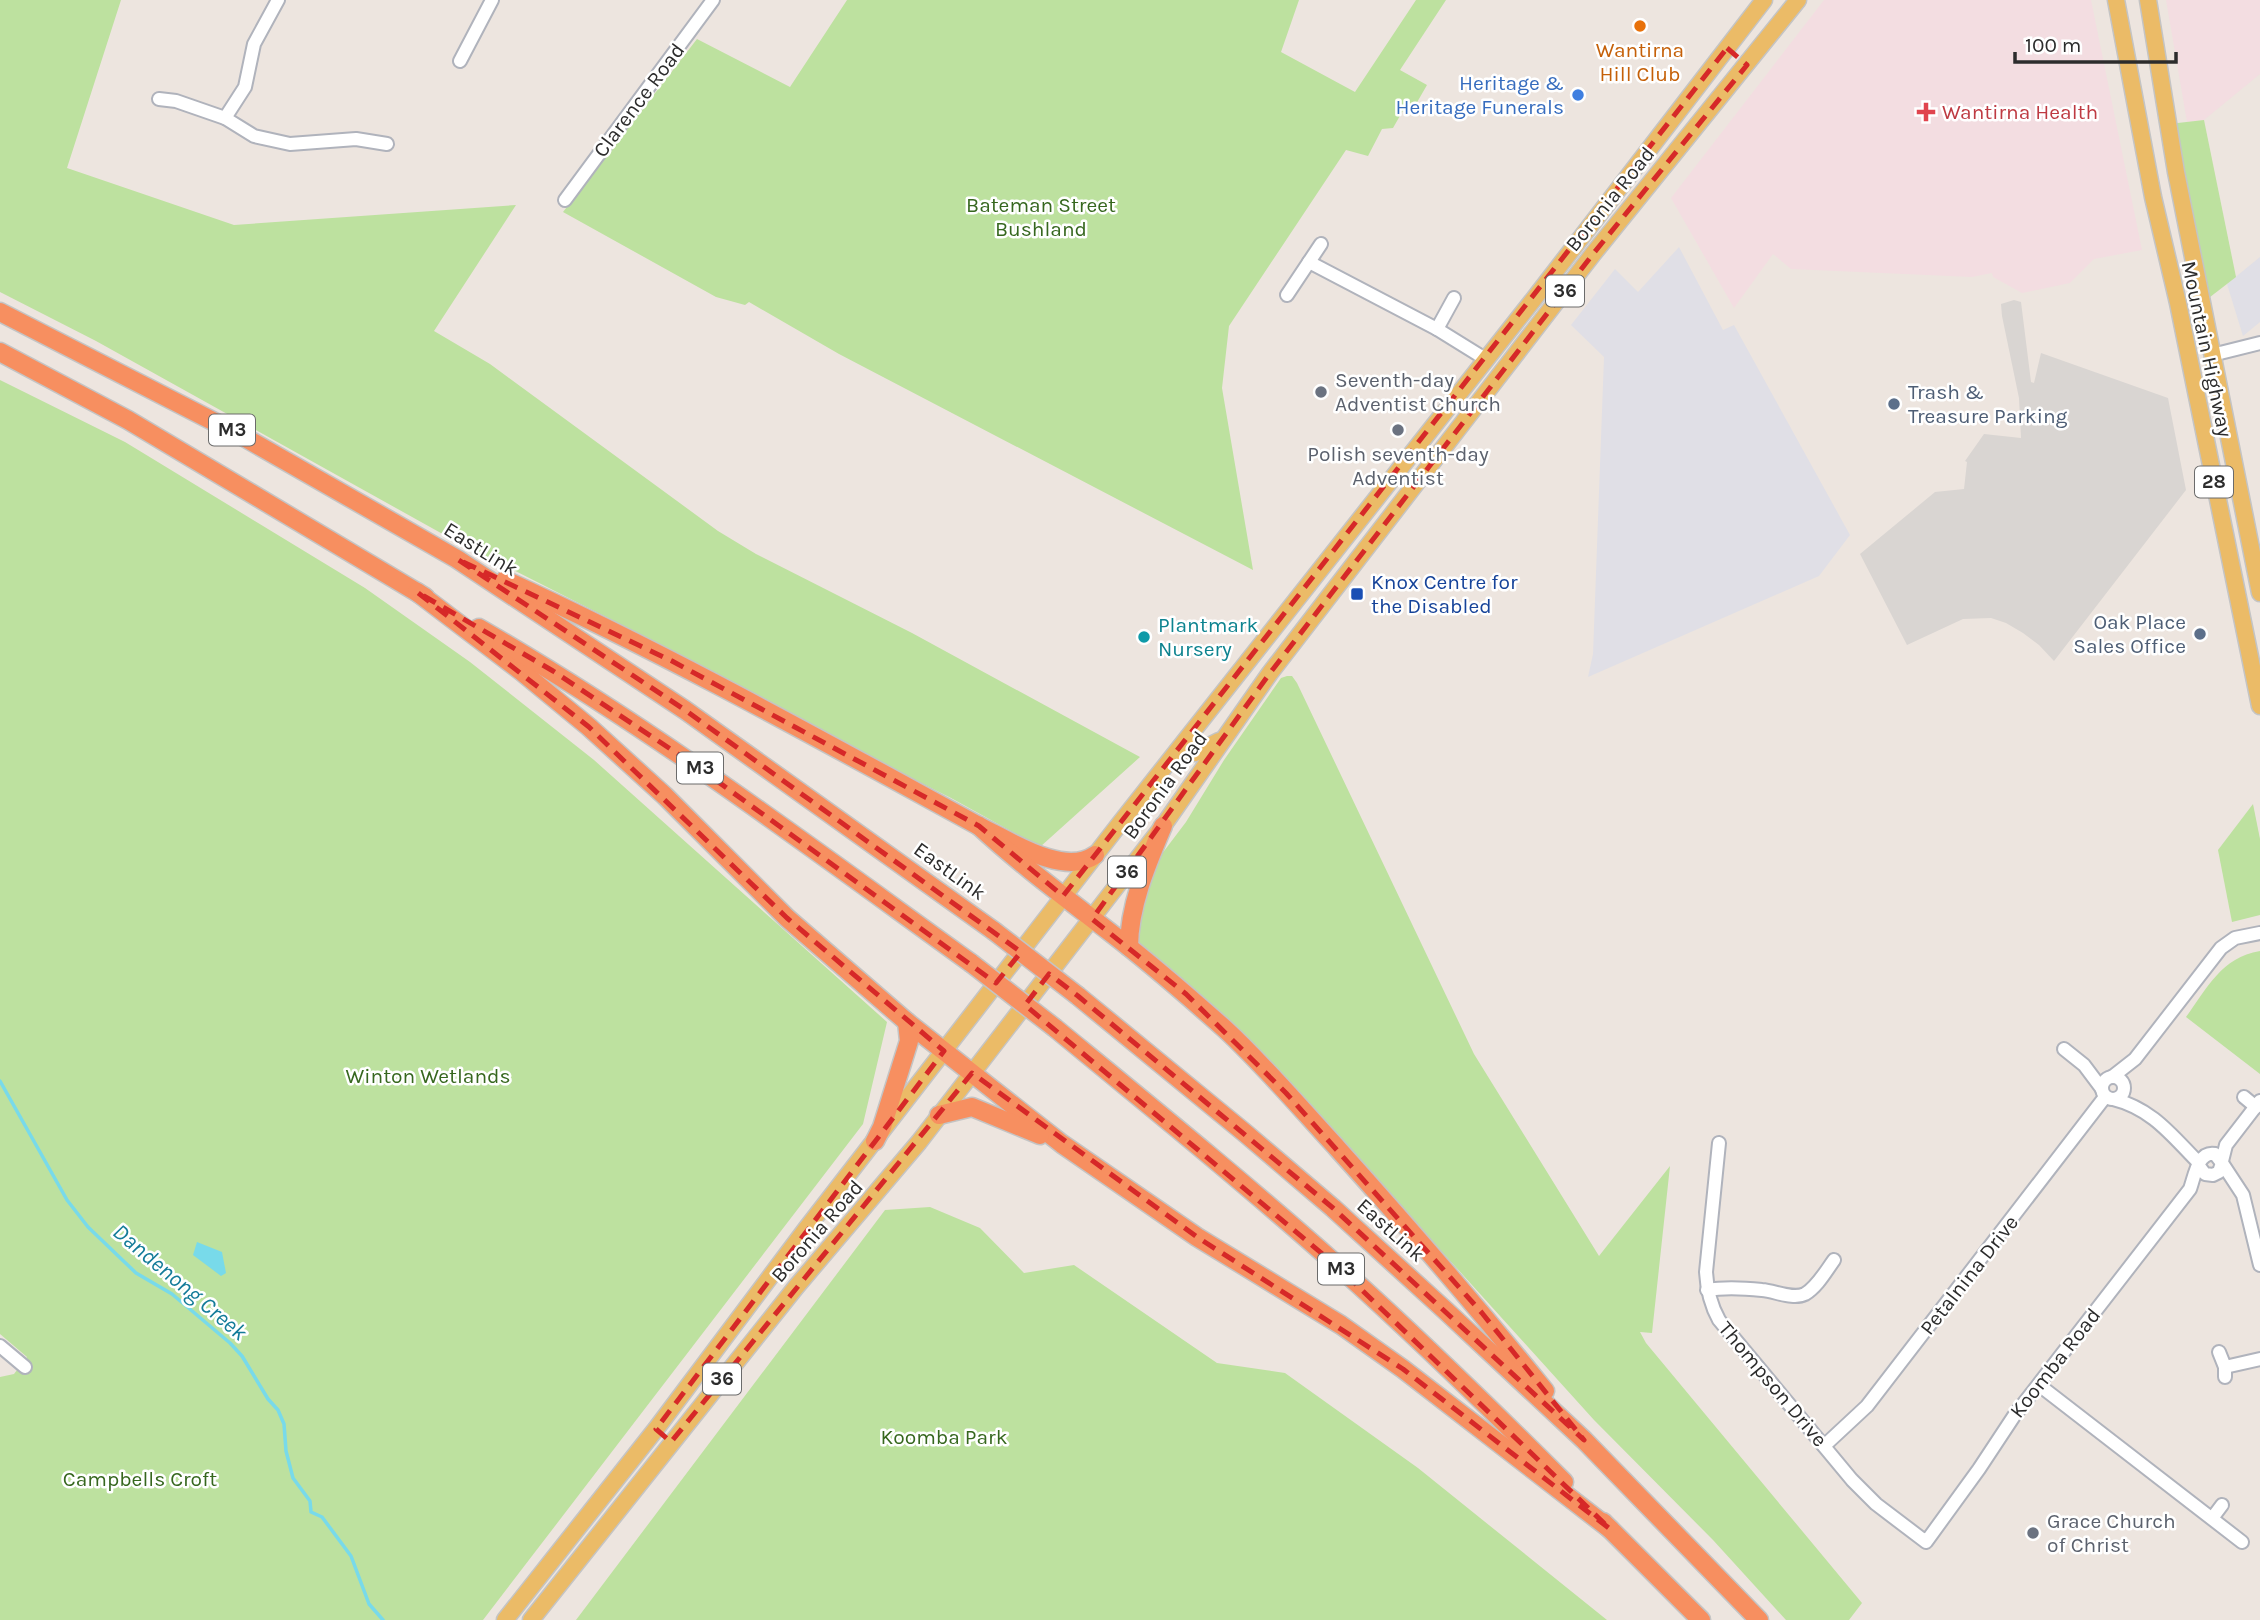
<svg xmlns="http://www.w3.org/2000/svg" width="2260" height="1620" font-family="Karla,sans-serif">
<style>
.industrial{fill:#e0dfe6}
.medical{fill:#f3dde1}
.green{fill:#bde19f}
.plaza{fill:#d9d5d2}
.water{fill:#78daea}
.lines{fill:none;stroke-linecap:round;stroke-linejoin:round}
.stream{stroke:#78daea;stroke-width:3.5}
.minor-casing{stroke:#b0b3bc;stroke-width:16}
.major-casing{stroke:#c4c4c4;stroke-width:19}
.highway-casing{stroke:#c4c4c4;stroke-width:21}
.minor{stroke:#fff;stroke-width:12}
.major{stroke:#ebbb67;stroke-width:16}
.highway{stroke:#f78f60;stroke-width:18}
.highway-bridge-casing{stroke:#c4c4c4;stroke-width:21;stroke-linecap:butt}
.highway-bridge{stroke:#f78f60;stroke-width:18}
.marked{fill:none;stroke:#d62828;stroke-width:5;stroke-dasharray:14 9;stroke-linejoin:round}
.food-dot{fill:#e8710a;stroke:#fff;stroke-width:2.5}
.shop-dot{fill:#3f7fe0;stroke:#fff;stroke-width:2.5}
.health-dot{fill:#e0444e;stroke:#fff;stroke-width:2.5}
.worship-dot{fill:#6b7280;stroke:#fff;stroke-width:2.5}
.service-dot{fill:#5c6f8a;stroke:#fff;stroke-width:2.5}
.transit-dot{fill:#1a4fb4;stroke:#fff;stroke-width:2.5}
.culture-dot{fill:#0f9aa8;stroke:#fff;stroke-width:2.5}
.labels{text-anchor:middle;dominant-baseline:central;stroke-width:5;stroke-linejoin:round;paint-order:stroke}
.shield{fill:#fff;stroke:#6b6b6b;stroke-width:2}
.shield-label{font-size:19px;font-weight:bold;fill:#2c2c2c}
.food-label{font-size:21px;fill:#c56008;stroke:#fff}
.shop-label{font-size:21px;fill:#366cbe;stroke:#fff;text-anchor:end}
.street-label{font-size:21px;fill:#2c2c2c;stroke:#fff}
.health-label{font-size:21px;fill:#be3a42;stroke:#fff;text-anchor:start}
.park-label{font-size:21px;fill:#36671e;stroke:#fff}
.worship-label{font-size:21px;fill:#5b616d;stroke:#fff;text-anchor:start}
.service-label{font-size:21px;fill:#4e5e75;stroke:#fff;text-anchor:start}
.transit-label{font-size:21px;fill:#164399;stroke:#fff;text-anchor:start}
.culture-label{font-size:21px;fill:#0d838f;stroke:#fff;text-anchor:start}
.water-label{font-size:23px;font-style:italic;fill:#147c99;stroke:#fff}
</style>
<rect width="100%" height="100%" fill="#ede5df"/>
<g class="industrial">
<polygon points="1679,247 1723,330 1734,325 1850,535 1819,576 1588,677 1593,654 1604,357 1571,325 1615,269 1638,292"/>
<polygon points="2260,257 2260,322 2243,336 2227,284"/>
</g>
<g class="medical">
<polygon points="1824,0 2091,0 2142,250 2094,259 2070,283 2022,293 1993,277 1992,273 1972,277 1791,269 1773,254 1734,308 1671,198"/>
<polygon points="2166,0 2260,0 2260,74 2204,120 2187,122"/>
</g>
<g class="green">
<polygon points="0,0 121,0 67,168 234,225 516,205 434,331 490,364 718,531 756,554 912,633 1140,757 1040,847 951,798 775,710 616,622 448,537 96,341 0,292"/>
<polygon points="847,0 1299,0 1281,52 1355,92 1416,0 1446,0 1400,70 1427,85 1412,111 1405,107 1393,128 1382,129 1368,156 1346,150 1229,326 1222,388 1253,570 839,354 749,302 745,305 716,297 563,212 697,39 790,87"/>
<polygon points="2204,120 2236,277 2201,304 2169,124"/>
<polygon points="0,380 125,442 365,588 470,662 594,760 887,1022 863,1124 483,1620 0,1620 0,1377 14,1374 27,1357 0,1334"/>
<polygon points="1287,676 1292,676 1297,683 1474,1054 1599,1256 1670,1166 1652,1333 1640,1332 1646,1343 1862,1603 1849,1620 1786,1620 1713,1540 1594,1420 1293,1087 1203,997 1138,943 1135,928 1158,859 1186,822 1224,760 1281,678"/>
<polygon points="2253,804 2260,839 2260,915 2232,922 2218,850"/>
<path d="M 2260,951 L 2260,1074 L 2186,1017 C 2208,987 2221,958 2260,951 Z"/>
<polygon points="930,1207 980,1228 1024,1273 1074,1265 1217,1363 1285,1373 1418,1468 1607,1620 576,1620 885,1210"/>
</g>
<polygon class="plaza" points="2014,300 2021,302 2031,382 2034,383 2041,353 2168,398 2186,490 2054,661 2039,645 2023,633 2006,623 1991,618 1963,619 1907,645 1860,554 1935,492 1964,489 1967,462 1965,461 1984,434 2021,438 2019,398 2002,316 2001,304"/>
<polygon class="water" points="197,1242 222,1252 226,1273 221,1276 193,1255"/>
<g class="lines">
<polyline class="stream" points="0,1081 67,1200 88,1227 136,1273 172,1294 230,1343 242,1356 268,1399 278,1410 284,1424 286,1451 293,1478 310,1501 311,1512 322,1517 351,1556 369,1604 383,1620"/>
<g class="minor-casing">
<g id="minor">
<polyline points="460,61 492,0"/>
<polyline points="159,99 176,101 225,118 254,136 290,144 356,139 387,144"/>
<polyline points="225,118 245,87 254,44 278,0"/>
<polyline points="565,200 713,0"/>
<polyline points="1309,262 1437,329 1487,360"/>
<polyline points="1287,295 1321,244"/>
<polyline points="1437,329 1454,298"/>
<polyline points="2212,355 2260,343"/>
<polyline points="2064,1049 2084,1065 2102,1089"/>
<circle cx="2113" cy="1088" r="11"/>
<polyline points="2112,1077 2135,1059 2221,948 2235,938 2260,933"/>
<polyline points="2244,1097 2256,1107"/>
<path d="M 2113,1099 C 2153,1109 2172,1136 2199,1163"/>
<path d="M 1719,1143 L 1706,1272 C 1707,1290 1710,1304 1719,1320 L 1852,1480 L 1876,1504 L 1926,1542 L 1979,1469 L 2014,1416 L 2190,1189 C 2195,1175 2198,1151 2215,1154 L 2222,1163 L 2219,1172 L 2213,1175 L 2205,1174 L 2199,1166"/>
<polyline points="2222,1161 2226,1145 2260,1101"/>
<polyline points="2222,1163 2243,1195 2260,1265"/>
<path d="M 1707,1290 C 1725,1287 1743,1288 1762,1290 C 1775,1291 1793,1300 1805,1294 C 1817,1287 1826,1271 1834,1260"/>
<polyline points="0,1346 25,1367"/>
<polyline points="2219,1352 2225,1367 2225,1377"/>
<polyline points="2225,1367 2260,1359"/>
<polyline points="2039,1385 2242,1542"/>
<polyline points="1824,1446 1867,1406 2105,1097"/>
<polyline points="2213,1517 2222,1505"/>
</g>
</g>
<g class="major-casing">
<g id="major">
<polyline points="2116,0 2153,197 2178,303 2260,706"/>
<polyline points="2148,0 2176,172 2260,593"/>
<polyline points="1181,748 1195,753 1219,741"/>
<polyline points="505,1620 656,1429 806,1229 1121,822 1537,295 1764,0"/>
<polyline points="531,1620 796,1287 919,1142 1163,826 1270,673 1458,429 1593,254 1798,0"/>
</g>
</g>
<g class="highway-casing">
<g id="highway">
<polyline points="0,312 242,436 457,559 685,710 994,931"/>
<polyline points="0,352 128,420 425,597"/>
<path d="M 505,580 C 667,654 823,741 979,826 C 1010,841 1064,877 1095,855"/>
<polyline points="417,592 521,671 589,727 665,796 787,918 907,1022 1062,1144 1197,1237 1341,1325 1403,1369 1610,1529"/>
<path d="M 479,628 C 651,727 810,847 971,963"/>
<path d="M 979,826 C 1021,865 1066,898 1111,933 C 1150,963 1188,996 1225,1029 C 1265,1066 1301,1109 1338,1149 C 1409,1228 1478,1308 1545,1391"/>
<path d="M 1129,947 C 1129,906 1147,864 1163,826"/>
<polyline points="1078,996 1245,1133 1333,1208 1446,1311 1584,1440 1759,1620"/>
<path d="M 1055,1028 C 1150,1106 1246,1184 1338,1266 C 1416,1336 1490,1408 1564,1482"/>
<polyline points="939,1115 972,1107 1040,1135"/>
<polyline points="875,1141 882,1127 909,1041 907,1022"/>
<polyline points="1603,1522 1701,1620"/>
</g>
</g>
<use href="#minor" class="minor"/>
<use href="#major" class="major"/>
<use href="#highway" class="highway"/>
<g class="highway-bridge-casing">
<g id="highway-bridge">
<polyline points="994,931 1078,996"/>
<polyline points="971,963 1055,1028"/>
</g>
</g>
<use href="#highway-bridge" class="highway-bridge"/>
</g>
<path class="marked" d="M 1727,48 L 1747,65 L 1593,254 L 1270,673 L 1092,919 L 1186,994 L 1286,1093 L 1482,1313 L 1584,1440 L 1333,1208 L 1078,996 L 1049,974 L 1025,1005 L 1338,1267 L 1610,1529 L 1403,1369 L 1197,1237 L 972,1073 L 671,1442 L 656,1429 L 944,1051 L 787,918 L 589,727 L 417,592 L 553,671 L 699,768 L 996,983 L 1021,952 L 685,710 L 457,559 L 672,661 L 979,826 L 1063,896 Z"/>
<circle class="food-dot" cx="1640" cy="26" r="7"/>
<circle class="shop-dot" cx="1578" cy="95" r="7"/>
<path class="health-dot" d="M1922.5 101.5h7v7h7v7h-7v7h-7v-7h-7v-7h7z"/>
<g class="worship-dot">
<circle cx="1321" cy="392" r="7"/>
<circle cx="1398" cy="430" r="7"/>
<circle cx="2033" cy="1533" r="7"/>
</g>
<g class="service-dot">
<circle cx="1894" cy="404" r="7"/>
<circle cx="2200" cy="634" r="7"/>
</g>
<rect class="transit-dot" x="1350" y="587" width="14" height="14" rx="3.5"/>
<circle class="culture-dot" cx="1144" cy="637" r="7"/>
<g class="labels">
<g class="shield">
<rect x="1546" y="275.5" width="38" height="31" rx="5"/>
<rect x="209" y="414.5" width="46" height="31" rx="5"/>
<rect x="2195" y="466.5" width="38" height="31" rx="5"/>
<rect x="677" y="752.5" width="46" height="31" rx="5"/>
<rect x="1108" y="856.5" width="38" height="31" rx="5"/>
<rect x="1318" y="1253.5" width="46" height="31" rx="5"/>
<rect x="703" y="1363.5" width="38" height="31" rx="5"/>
</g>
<g class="shield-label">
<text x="1565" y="291">36</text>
<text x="232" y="430">M3</text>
<text x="2214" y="482">28</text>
<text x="700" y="768">M3</text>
<text x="1127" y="872">36</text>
<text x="1341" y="1269">M3</text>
<text x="722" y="1379">36</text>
</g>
<g class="food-label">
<text x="1640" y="50">Wantirna<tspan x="1640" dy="24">Hill Club</tspan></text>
</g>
<g class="shop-label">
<text x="1564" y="83">Heritage &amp;<tspan x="1564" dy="24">Heritage Funerals</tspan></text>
</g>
<g class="street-label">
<text transform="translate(639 100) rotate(-53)">Clarence Road</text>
<text transform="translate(1610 199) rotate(-51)">Boronia Road</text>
<text transform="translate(2207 349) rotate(78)">Mountain Highway</text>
<text transform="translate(481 549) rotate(32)">EastLink</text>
<text transform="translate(1165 785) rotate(-54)">Boronia Road</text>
<text transform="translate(950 871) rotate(36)">EastLink</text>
<text transform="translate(1391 1230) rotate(42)">EastLink</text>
<text transform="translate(817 1231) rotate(-49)">Boronia Road</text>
<text transform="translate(1969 1275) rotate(-52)">Petalnina Drive</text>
<text transform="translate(2055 1363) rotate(-52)">Koomba Road</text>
<text transform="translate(1773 1384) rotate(50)">Thompson Drive</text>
</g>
<g class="health-label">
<text x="1942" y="112">Wantirna Health</text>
</g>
<g class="park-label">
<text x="1041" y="205">Bateman Street<tspan x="1041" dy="24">Bushland</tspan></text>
<text x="428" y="1076">Winton Wetlands</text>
<text x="944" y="1437">Koomba Park</text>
<text x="140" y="1479">Campbells Croft</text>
</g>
<g class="worship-label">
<text x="1335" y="380">Seventh-day<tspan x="1335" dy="24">Adventist Church</tspan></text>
<text x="1398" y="454" text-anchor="middle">Polish seventh-day<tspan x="1398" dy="24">Adventist</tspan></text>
<text x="2047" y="1521">Grace Church<tspan x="2047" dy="24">of Christ</tspan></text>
</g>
<g class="service-label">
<text x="1908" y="392">Trash &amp;<tspan x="1908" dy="24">Treasure Parking</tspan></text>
<text x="2186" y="622" text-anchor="end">Oak Place<tspan x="2186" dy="24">Sales Office</tspan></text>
</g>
<g class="transit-label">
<text x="1371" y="582">Knox Centre for<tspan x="1371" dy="24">the Disabled</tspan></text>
</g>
<g class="culture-label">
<text x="1158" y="625">Plantmark<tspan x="1158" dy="24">Nursery</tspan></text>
</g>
<g class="water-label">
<text transform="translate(180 1282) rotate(40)">Dandenong Creek</text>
</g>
</g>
<path d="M2015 52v10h161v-10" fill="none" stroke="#2c2c2c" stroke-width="3.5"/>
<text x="2025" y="52" font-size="21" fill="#2c2c2c" stroke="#ffffff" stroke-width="5" paint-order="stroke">100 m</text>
</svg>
